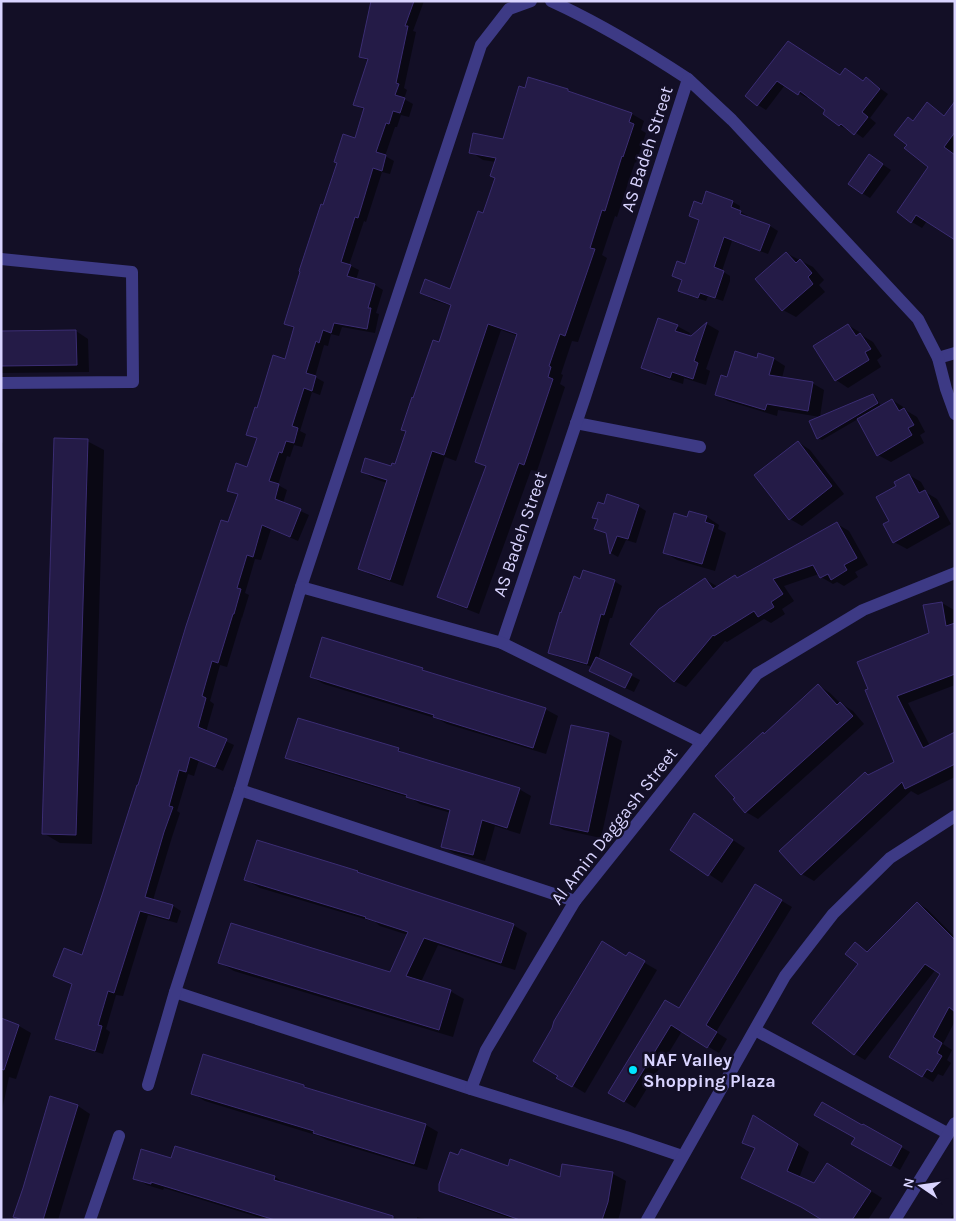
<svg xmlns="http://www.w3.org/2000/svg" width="956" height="1221" font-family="Karla,sans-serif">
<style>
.shadow{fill:#0007}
.building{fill:#241b47;stroke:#3b2d73}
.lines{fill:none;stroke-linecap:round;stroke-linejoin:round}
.minor{stroke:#3d3a85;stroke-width:12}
.poi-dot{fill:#00e5ff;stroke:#130f26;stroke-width:2}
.labels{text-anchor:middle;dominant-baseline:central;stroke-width:5;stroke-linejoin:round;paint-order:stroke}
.street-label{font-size:18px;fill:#d9d4ff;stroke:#130f26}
.poi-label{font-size:18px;font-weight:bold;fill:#d9d4ff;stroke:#130f26;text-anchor:start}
</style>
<rect width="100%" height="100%" fill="#130f26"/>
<g class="shadow">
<polygon points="378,1 424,1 413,31 416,32 404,88 407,90 404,99 413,104 409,117 401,115 397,127 395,127 385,156 394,161 390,174 382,172 366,222 364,221 349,265 359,270 356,280 375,285 383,290 376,313 379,314 375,333 342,327 339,336 331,334 328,346 324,345 315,377 324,382 320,395 312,392 300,431 306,434 302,447 294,445 290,457 287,456 278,485 287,490 283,503 309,515 298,541 271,529 261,560 255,559 245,593 249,595 242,618 242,617 227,667 220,665 210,701 214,704 206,732 234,745 223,771 199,760 194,776 188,774 177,811 180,813 172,837 153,900 173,906 181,911 177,923 148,915 123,996 116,995 106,1029 110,1032 103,1054 65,1043 56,1038 73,984 54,976 82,957 239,495 229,490 248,468 258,439 248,434 257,409 286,360 295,329 285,324 324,207 356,140 364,110 355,104 368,61 361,57"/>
<polygon points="788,43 841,76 846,70 864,82 866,79 874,84 888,94 870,118 876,123 863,138 849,128 848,130 839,125 827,110 809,95 807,98 785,85 766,110 758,105"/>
<polygon points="526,89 568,90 577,95 632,114 644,121 641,130 646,133 636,163 635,162 617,217 615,216 602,255 607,258 578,342 572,341 561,374 563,375 560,384 565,387 537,471 531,470 479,614 451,603 439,596 486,467 477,461 518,336 501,330 456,461 445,457 403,586 371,575 359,568 387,483 375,479 362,472 392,468 396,466 407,432 403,429 414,399 439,344 452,306 433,300 421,292 451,290 484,214 496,178 496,162 483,160 471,152 503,140"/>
<polygon points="927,104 945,116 955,118 955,152 927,221 922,228 912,222 930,167 908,144 914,122"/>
<polygon points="870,156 891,170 870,198 862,193"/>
<polygon points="707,193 733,202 740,206 739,211 748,216 748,218 770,226 778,231 768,254 732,241 722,271 730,276 730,281 723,301 708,296 706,301 687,295 680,290 683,281 673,276 686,266 700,221 691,216 703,205"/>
<polygon points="786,253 813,267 824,280 819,285 825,292 796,317 783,310"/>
<polygon points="707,324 719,331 706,369 710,371 706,385 684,378 683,384 656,375 643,368 677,326 690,333 688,337 691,338"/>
<polygon points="848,325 861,333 863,336 873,342 882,356 877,360 881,367 848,388 836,380"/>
<polygon points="76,331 88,339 89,372 1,373 1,332"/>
<polygon points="759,354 774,359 785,366 782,378 812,383 824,390 820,417 778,410 777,416 728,401 716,394 728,378 757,359"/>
<polygon points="873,395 877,398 881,407 892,400 905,408 907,411 917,417 925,432 920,435 924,443 891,462 878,455 858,419 822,440 818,438"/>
<polygon points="87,441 104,450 92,844 60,843 43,833"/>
<polygon points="1,442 3,443 1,494"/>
<polygon points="798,442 810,450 844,494 802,526 790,519"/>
<polygon points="909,475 921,482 927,493 937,499 951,524 907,549 894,542 891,521 897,487"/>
<polygon points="605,505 638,506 646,511 636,543 626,540 618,557 611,553 607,534 596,528 599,520 594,517"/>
<polygon points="690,513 707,517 719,525 718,529 726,533 715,571 677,560 664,552"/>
<polygon points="837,524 849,531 868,565 855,572 858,577 844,586 837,582 833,584 821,577 819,574 784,586 794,601 782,609 785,614 771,623 764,619 727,642 725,641 686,687 674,681 705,579 718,587 735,577 739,579"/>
<polygon points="581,580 614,581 622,586 612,618 610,618 598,659 640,680 634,692 599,676 593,667 558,657 549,652"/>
<polygon points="942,603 954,610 955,617 955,685 908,703 930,746 955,733 955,777 918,795 911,791 814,881 802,874 781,852 869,776 896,763 867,690 930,634"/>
<polygon points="422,669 431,674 545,709 558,716 546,754 447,724 438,719 324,684 311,677"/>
<polygon points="818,685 830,693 840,703 853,711 864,724 758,819 746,812 764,735"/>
<polygon points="572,726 609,734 622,741 601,838 564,830 551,823"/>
<polygon points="398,749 407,755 519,789 531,796 520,834 495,826 485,861 454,853 442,846 451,813 420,804 411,798 299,764 287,757"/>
<polygon points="695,815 745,848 722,883 671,849"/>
<polygon points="258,842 357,872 364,876 513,925 527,933 515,970 438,945 421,982 450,991 464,999 453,1037 234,971 220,963 391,973 408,935 380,926 375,922 260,888 246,880"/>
<polygon points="755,885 792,907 716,1032 727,1039 719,1053 682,1031 635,1108 610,1092 679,1010"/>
<polygon points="917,903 927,909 955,937 955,1021 943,1044 952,1050 947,1060 951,1063 943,1076 938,1074 933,1082 891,1057 941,973 936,969 865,1060 855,1054 860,964 855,944 869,952"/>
<polygon points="629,954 657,970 585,1093 558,1077"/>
<polygon points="1,1020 19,1026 31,1033 16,1079 9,1077 1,1115"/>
<polygon points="304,1086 312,1090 426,1125 438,1132 427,1170 327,1140 319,1136 205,1101 193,1094"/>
<polygon points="50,1098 78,1106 90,1114 58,1220 20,1220 14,1216 24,1188"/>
<polygon points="765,1123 809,1152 799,1178 814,1185 839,1171 882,1198 868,1220 824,1220 756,1149 743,1142"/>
<polygon points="863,1126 910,1152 900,1170 853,1143"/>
<polygon points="175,1147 275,1177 287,1185 402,1220 267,1220 164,1188 163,1190 147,1185 135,1178 172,1159"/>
<polygon points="451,1154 561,1179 563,1165 613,1174 626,1181 621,1210 618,1220 515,1220 452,1197 439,1189"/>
<polygon points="955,1212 955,1220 954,1220 951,1218"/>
<polygon points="417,1217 429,1220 417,1220"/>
</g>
<g class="building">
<polygon points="371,1 414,1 405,26 408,26 396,83 399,84 395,95 405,98 400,113 393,111 389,124 386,123 376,152 386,155 382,171 373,168 358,218 355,217 341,262 351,265 347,276 375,284 368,308 371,308 367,329 334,323 331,333 323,330 319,343 316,341 306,373 316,376 312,391 304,388 292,426 298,428 294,443 286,441 282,453 279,452 269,481 279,484 275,499 301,509 290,537 262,525 253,557 247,555 237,588 241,589 234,614 233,614 218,663 212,661 202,696 206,698 198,727 227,739 215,767 190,757 186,772 179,770 169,806 173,807 164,832 145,897 173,905 169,919 140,911 114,993 108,991 98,1025 102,1026 95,1051 55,1039 72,984 53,976 64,948 82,955 102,895 137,785 138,785 186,626 221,520 228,522 238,494 227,491 236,463 247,467 257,438 246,435 255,407 257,408 273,355 285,359 294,327 284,324 300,272 299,271 321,204 323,205 337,163 334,162 343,134 355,138 364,108 353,105 368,59 359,57"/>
<polygon points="788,41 840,75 845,68 863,81 866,77 880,89 862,112 868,117 854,135 841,124 839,126 823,114 825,110 800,91 798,95 777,81 757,106 745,96"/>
<polygon points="528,77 568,89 568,91 632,113 629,122 634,124 623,157 622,156 605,211 602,210 590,248 595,249 565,336 560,334 549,366 551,367 548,377 553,379 524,465 519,463 467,608 437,597 486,466 475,462 517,334 488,324 444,455 432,451 390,580 358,569 387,480 361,472 365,458 391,466 392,463 395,464 406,431 401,430 412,397 413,398 433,340 439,342 451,305 420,293 425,279 450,289 478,211 483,213 495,178 490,176 496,158 469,153 473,133 503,139 519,86 525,88"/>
<polygon points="955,101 955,132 944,147 955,155 955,240 916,215 911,223 897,212 928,167 904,148 907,145 894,135 908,117 913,121 927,102 944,116"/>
<polygon points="869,154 883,164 862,194 848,184"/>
<polygon points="706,191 733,201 731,207 741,211 740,214 770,225 760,251 724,237 714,267 724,271 715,298 700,293 698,298 678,291 682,280 672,276 677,261 685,264 699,220 689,216 694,201 702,204"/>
<polygon points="786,252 796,263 800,259 812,273 808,277 813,284 782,311 755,279"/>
<polygon points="658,318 678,325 675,331 691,336 707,322 694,361 698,363 693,379 672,372 670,378 641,368"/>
<polygon points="848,324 856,336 860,333 871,349 865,352 869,360 835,381 813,346"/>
<polygon points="76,330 77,365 1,366 1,331"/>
<polygon points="735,351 757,358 758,353 774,358 769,375 813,382 808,411 767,404 765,410 715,395 721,375 727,377"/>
<polygon points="873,394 878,403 817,439 809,421"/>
<polygon points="892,399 899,411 904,408 914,425 908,428 912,435 877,456 857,419"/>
<polygon points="54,438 88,439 76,835 42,834"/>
<polygon points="798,441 832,486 789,520 754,475"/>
<polygon points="909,474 919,493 925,490 939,517 893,543 883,524 889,521 876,497 896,486 894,482"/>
<polygon points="607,494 639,505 628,539 617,536 610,554 606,533 594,529 598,519 592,518 598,502 604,504"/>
<polygon points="689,511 707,516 705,522 714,525 702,564 663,553 674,513 687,517"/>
<polygon points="837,522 857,558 844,565 847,570 831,580 828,574 820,578 813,565 773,579 783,594 771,602 774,607 758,617 754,611 714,636 713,635 674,682 630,644 659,609 705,578 713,589 735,575 737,578"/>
<polygon points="583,570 615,580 604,615 601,614 587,664 548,653 560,612 561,613 574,576 580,579"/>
<polygon points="942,602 946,626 955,623 955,674 897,696 923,748 955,732 955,764 905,789 902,782 801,875 779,851 865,772 868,775 894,762 865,690 868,689 857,662 929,633 923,605"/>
<polygon points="322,637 423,668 422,670 546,708 533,748 433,717 434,715 310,677"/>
<polygon points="596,657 632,674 625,688 589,671"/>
<polygon points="818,684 837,705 840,702 853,716 745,813 733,799 735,798 715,776 763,732 764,734"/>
<polygon points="298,718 399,748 398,751 520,788 507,828 482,820 473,855 441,847 450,810 406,797 407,795 285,758"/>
<polygon points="571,725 609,733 588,832 550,824"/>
<polygon points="694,813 733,840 708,876 670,850"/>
<polygon points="257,840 358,871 357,872 514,924 501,963 424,938 406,976 451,990 439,1030 218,963 231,923 390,972 408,932 365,918 366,917 244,880"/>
<polygon points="755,884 782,900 706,1025 717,1032 707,1048 671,1025 624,1102 608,1093 665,1000 679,1008"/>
<polygon points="917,902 955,940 955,1012 949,1007 933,1037 942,1043 937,1053 942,1056 932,1072 927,1069 922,1077 889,1057 940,974 925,964 854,1055 812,1023 858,964 845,954 855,942 867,952"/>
<polygon points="602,941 626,956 629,952 645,961 572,1087 556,1078 558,1076 533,1061 552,1028 554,1021"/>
<polygon points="1,1018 19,1025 4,1070 1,1069"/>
<polygon points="203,1054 304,1085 304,1087 426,1124 414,1164 313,1133 314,1131 191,1094"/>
<polygon points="50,1096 78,1105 43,1220 23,1220 13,1217 23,1188"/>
<polygon points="822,1102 862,1125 863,1124 902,1146 891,1166 851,1144 855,1138 814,1115"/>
<polygon points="753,1115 798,1144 787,1171 814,1183 827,1163 871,1191 852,1220 822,1220 801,1207 741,1178 755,1148 742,1143"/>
<polygon points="175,1146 275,1176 274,1180 393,1216 393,1220 275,1220 151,1182 151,1184 133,1179 141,1149 171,1158"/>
<polygon points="461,1149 508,1166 510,1159 560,1177 562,1164 613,1172 608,1202 602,1220 520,1220 439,1191 439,1184 450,1152 458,1155"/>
</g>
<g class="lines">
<g class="minor">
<path d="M 551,1 C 599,23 644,50 688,79"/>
<polyline points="1,259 132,272 133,382 1,383"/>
<polyline points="938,358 955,353"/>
<polyline points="576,423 700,447"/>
<polyline points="301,587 481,45 509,9 531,1"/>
<polyline points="502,643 585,397 688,79 732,120 918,319 938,358 946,389 955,414"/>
<polyline points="240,790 575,901"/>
<polyline points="175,992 471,1089"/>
<polyline points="755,1030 947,1133"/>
<polyline points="148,1085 175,992 240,790 301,587 502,643 702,742"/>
<polyline points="682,1156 626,1137 471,1089 486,1050 575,901 702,742 757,674 863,610 955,573"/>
<polyline points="90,1220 119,1136"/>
<polyline points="647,1220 785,976 833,914 890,858 955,816"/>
<polyline points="895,1220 955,1123"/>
</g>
</g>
<circle class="poi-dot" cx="633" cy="1070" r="5"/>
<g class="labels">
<g class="street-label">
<text transform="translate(647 149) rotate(-72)">AS Badeh Street</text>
<text transform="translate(520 534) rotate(-71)">AS Badeh Street</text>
<text transform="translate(614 826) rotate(-52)">Al Amin Daggash Street</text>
</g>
<g class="poi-label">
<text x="643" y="1060">NAF Valley<tspan x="643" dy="21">Shopping Plaza</tspan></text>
</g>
</g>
<rect width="956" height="1221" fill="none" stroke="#d9d4ff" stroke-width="5"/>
<g transform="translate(921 1186) rotate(283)" stroke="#130f26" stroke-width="4" paint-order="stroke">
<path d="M0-4L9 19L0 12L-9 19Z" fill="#d9d4ff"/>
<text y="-8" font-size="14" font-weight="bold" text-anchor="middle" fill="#d9d4ff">N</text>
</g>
</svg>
